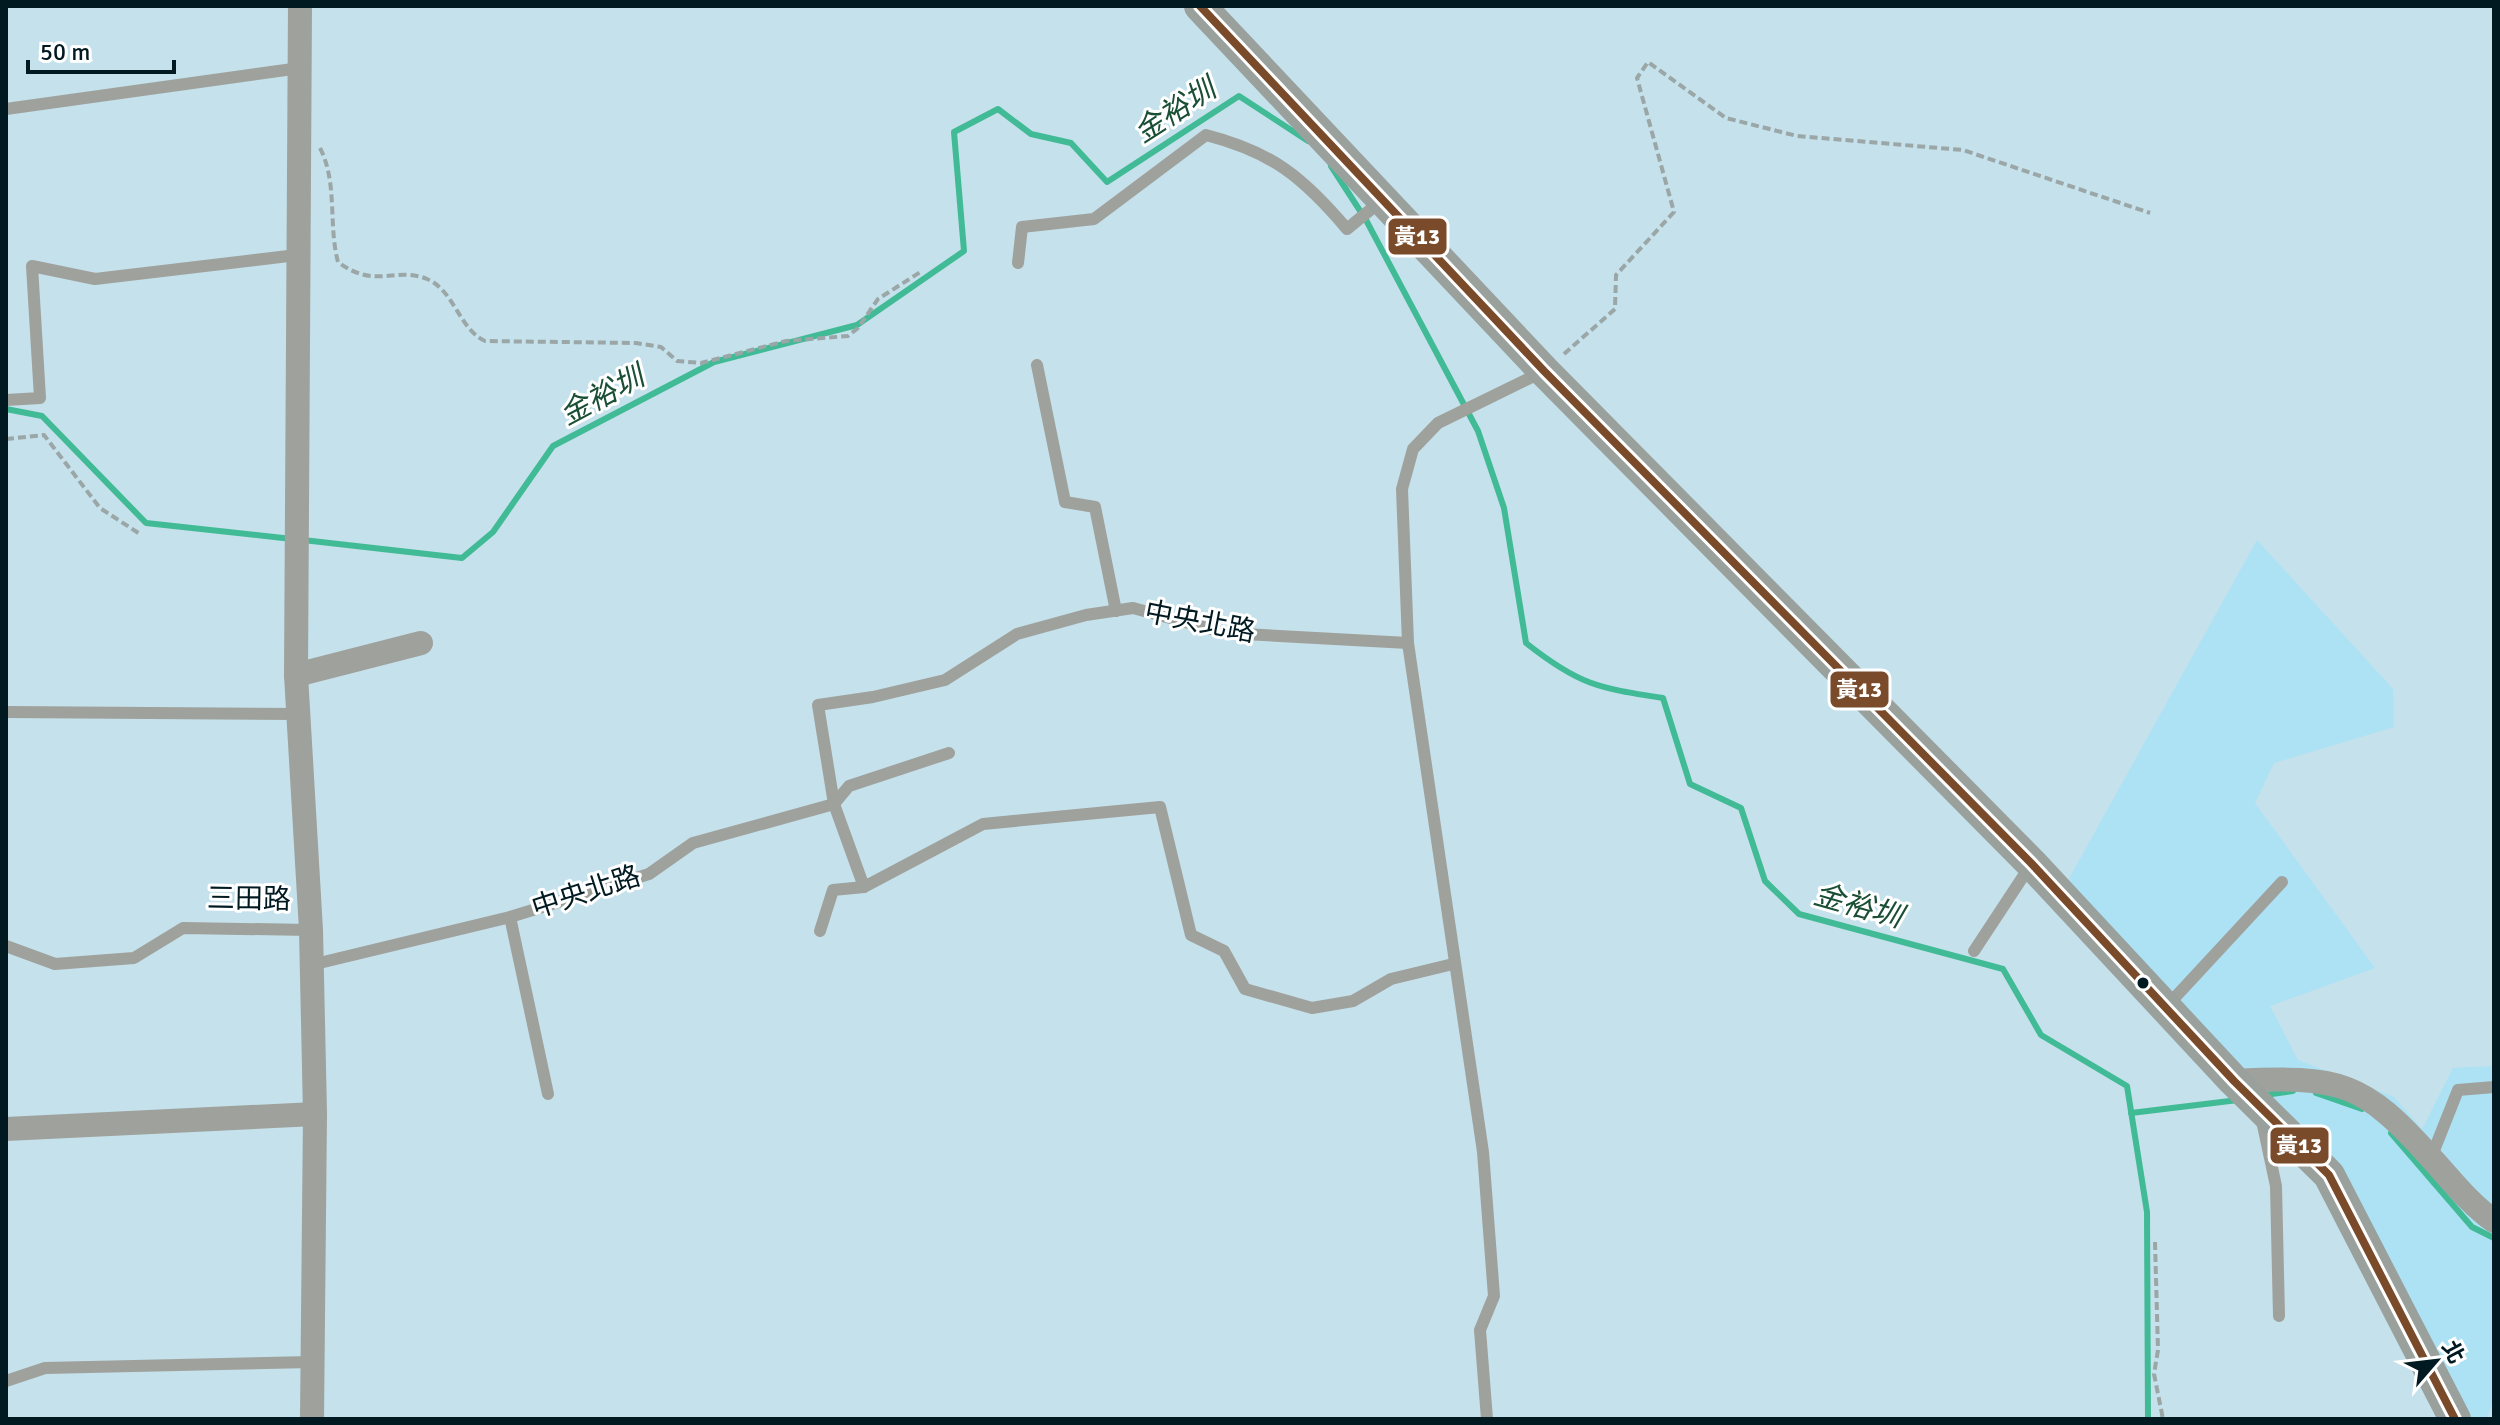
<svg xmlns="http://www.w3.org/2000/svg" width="2500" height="1425" font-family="Signika,'Noto Sans TC',sans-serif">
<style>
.built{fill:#ace2f4}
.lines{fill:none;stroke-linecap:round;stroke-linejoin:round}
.stream{stroke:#41ba96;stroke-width:6}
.path{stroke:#9ba6a7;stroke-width:4;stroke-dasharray:8 4;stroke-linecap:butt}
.lane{stroke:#9fa19c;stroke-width:12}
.street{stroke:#9fa19c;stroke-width:24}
.secondary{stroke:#9aa09c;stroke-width:32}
.bus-1-casing{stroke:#fff;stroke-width:14}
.bus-1{stroke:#7a4b2a;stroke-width:8}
.bus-dot{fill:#011a22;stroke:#fff;stroke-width:3}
.labels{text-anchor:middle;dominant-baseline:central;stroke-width:6;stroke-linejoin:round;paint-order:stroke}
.street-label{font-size:28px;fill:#011a22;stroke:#fff}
.water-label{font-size:30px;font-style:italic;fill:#1a4f36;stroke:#fff}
.line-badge{stroke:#fff;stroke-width:3}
.badge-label{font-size:22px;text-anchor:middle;font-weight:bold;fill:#fff}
</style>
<rect width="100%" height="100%" fill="#c5e1eb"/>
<polygon class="built" points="2257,540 2393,689 2394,727 2274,763 2255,803 2375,968 2270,1006 2298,1060 2394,1097 2422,1129 2453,1068 2494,1066 2494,1398 2487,1419 2470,1419 2345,1175 2066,884"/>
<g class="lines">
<g class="stream">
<path d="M 1331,166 L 1366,220 L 1478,431 L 1504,508 L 1526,643 C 1579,685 1598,688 1663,698 L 1690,784 L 1741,808 L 1765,881 L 1799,914 L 2003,969 L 2041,1035 L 2127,1086 L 2147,1212 L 2148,1419"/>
<polyline points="6,409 42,416 146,523 292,539"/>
<polyline points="303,540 462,558 493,532 553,446 714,362 857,325 964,251 954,132 998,109 1031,134 1071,143 1107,182 1239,96 1308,141"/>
<polyline points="2316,1093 2362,1109"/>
<polyline points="2265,1095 2293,1091"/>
<polyline points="2131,1113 2238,1100"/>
<polyline points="2391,1133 2472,1227 2494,1238"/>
</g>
<g class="path">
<path d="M 320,148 C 338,183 328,225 338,262 C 375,290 396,266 427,279 C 454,290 459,329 485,341 L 636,343 L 661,347 L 677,361 L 701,363 L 786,341 L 848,336 L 858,328 L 878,299 L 922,271"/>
<polyline points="1564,354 1615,309 1616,275 1674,212 1637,78 1648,62 1726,118 1797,136 1963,150 2150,213"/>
<polyline points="6,439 44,435 100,508 140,534"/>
<polyline points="2155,1242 2158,1350 2154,1374 2163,1419"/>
</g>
<g class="lane">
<polyline points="6,109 300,68"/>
<path d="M 1018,263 L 1022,227 L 1094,219 L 1206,135 C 1272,152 1303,177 1347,229 L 1381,201"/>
<polyline points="1037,365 1065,502 1095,507 1116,611"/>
<polyline points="6,400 40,398 32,266 95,279 297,255"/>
<polyline points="6,712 298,714"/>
<polyline points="949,753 849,786 834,804 864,887 983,824 1160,807 1191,935 1224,951 1245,989 1312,1008 1353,1001 1391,979 1453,964"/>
<polyline points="510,917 548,1094"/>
<polyline points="820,931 833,890 864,887"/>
<polyline points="6,946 55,964 134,958 183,928 311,930"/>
<polyline points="1974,951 2030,866"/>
<polyline points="311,965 510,917 649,874 693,843 834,804 818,705 873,697 945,680 1017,634 1086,615 1133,608 1226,633 1408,643"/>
<polyline points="2167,1006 2282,882"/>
<polyline points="2262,1121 2276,1186 2279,1316"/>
<polyline points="2431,1158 2458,1090 2494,1087"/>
<polyline points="6,1381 45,1368 312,1362"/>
<polyline points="1487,1419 1480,1330 1494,1296 1483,1152 1408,643 1402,489 1413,449 1438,423 1542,372"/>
</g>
<g class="street">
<polyline points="300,6 296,675 311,930 315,1114 312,1419"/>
<polyline points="296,675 421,643"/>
<path d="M 2234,1081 C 2340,1076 2362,1080 2433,1160 C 2453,1182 2470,1204 2494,1221"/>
<polyline points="6,1129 315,1114"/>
</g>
<polyline class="secondary" points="1200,6 1544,371 2031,863 2234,1081 2329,1175 2455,1419"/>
<g class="bus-1-casing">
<polyline id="bus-1" points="1200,6 1544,371 2031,863 2234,1081 2329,1175 2455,1419"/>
</g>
<use href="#bus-1" class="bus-1"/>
</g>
<circle class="bus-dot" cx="2143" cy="983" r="7"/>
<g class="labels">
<g class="street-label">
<text transform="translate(1200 622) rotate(11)">中央北路</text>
<text transform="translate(586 892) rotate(-18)">中央北路</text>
<text transform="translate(249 899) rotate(1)">三田路</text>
</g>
<g class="water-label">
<text transform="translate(1175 111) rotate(-33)">金裕圳</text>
<text transform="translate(602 396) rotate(-28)">金裕圳</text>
<text transform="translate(1858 906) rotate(16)">金裕圳</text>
</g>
</g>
<g class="line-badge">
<rect x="1387" y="217" width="61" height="39" rx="8" fill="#7a4b2a"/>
<rect x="1829" y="670" width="61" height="39" rx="8" fill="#7a4b2a"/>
<rect x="2269" y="1126" width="61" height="39" rx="8" fill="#7a4b2a"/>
</g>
<g class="badge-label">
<text x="1417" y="244">黃13</text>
<text x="1859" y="697">黃13</text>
<text x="2299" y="1153">黃13</text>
</g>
<rect width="2500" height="1425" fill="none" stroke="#011a22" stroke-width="16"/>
<g transform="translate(2436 1361) rotate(62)" stroke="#ffffff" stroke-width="6" paint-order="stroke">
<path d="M0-6L14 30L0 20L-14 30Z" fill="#011a22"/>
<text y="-12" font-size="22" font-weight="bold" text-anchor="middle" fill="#011a22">北</text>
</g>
<path d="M28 60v12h146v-12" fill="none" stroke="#011a22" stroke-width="4"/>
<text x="40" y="60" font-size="24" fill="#011a22" stroke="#ffffff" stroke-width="6" paint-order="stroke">50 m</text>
</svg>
